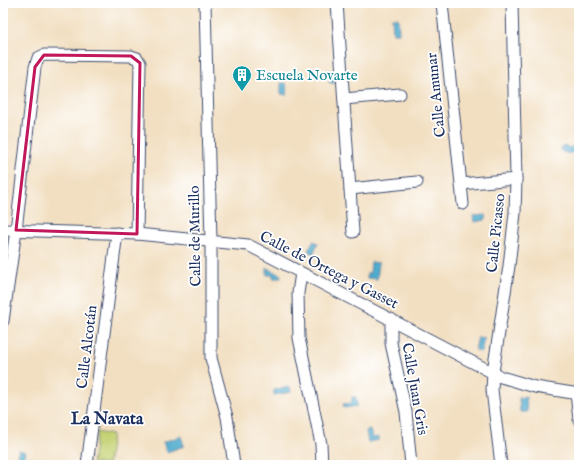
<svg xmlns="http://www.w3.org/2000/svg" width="582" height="468" viewBox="0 0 582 468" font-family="'IM FELL English',serif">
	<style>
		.green { fill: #c4d172; stroke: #708068 }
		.water { fill: #50acce; stroke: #366e96 }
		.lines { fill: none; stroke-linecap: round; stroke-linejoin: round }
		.street-casing { stroke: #3b496d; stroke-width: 13 }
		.street { stroke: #fff; stroke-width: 11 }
		.marked { fill: none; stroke: #c2185b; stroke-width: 3; stroke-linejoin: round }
		.labels { text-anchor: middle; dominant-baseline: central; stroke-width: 3.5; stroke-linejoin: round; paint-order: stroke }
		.culture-label { font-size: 15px; fill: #0d838f; stroke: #fff; text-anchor: start }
		.street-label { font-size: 15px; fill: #1b2f5e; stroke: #fff }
		.quarter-label { font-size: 17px; font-weight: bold; fill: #1b2f5e; stroke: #fff }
	</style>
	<rect width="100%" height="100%" fill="#fff"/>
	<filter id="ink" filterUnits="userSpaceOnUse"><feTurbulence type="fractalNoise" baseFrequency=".025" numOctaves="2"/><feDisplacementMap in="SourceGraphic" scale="8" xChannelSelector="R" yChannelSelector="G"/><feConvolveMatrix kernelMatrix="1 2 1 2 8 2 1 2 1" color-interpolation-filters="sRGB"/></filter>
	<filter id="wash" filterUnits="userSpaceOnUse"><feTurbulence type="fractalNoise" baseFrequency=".012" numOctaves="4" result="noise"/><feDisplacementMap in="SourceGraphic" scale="16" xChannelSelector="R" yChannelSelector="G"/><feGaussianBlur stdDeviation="0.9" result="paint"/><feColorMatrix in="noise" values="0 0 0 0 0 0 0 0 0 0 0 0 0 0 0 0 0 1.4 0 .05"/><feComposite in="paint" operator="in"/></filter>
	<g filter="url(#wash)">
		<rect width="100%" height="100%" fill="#f2dfc1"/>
		<polygon class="green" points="97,432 112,435 108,465 92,463"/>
		<g class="water">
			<polygon points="392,18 398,18 399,33 393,33"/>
			<polygon points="328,71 334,71 335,83 330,83"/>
			<polygon points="281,83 286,83 287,95 281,94"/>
			<path d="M563,146L570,148L574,146L576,147L577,149C573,155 565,154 560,150Z"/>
			<polygon points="485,215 487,218 485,220 474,222 473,216"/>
			<polygon points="313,241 318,243 313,254 308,251"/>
			<polygon points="371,262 379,263 377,279 367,278 367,273 370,273"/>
			<polygon points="267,268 281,275 280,278 273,278 273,275 267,275"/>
			<polygon points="478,337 484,338 481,352 475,350"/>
			<polygon points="290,387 291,392 274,395 274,390"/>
			<polygon points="352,397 356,397 357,406 344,408 343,404 352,403"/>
			<polygon points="526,397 527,412 520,412 519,398"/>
			<polygon points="370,430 372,438 379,437 379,440 368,442 366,431"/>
			<polygon points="181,436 184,446 167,452 163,442"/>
			<polygon points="19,450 25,452 21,464 15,462"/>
		</g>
	</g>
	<g filter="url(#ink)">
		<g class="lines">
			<g class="street-casing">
				<g id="street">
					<polyline points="205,3 211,241 211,358 227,417 234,465"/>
					<polyline points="337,3 353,232"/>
					<polyline points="442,3 461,184 516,179"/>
					<polyline points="344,99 400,94"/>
					<polyline points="461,184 463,204"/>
					<polyline points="350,189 417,182"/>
					<polyline points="3,230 137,234 248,245 501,377 535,387 579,394"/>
					<polyline points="301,273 298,293 299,338 321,444 322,465"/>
					<polyline points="391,319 391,343 406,412 411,465"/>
					<polyline points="3,321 16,230 35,67 38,58 44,55 131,56 137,58 140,63 137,234"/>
					<polyline points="576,393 579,420"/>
					<polyline points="87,465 117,233"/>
					<polyline points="501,465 492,390 493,372 509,266 515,213 516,179 512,3"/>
				</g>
			</g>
			<use href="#street" class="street"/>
		</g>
	</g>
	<path class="marked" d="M44,55L131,56L140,63L137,234L16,230L35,67Z"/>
	<defs>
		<g id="building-pin" transform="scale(1)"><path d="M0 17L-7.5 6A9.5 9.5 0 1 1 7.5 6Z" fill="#0f9aa8" stroke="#fff"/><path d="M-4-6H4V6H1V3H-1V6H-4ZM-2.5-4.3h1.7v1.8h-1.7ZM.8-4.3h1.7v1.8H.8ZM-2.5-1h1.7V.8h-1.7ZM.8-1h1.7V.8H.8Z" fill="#fff"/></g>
	</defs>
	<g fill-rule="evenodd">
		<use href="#building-pin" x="242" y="75"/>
	</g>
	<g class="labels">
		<g class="culture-label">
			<text x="256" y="75">Escuela Novarte</text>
		</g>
		<g class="street-label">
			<text transform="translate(436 95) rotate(-96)">Calle Amunar</text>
			<text transform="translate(496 233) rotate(-84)">Calle Picasso</text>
			<text transform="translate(195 236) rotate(-91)">Calle de Murillo</text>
			<text transform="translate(329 270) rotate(27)">Calle de Ortega y Gasset</text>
			<text transform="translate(87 347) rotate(-83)">Calle Alcotán</text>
			<text transform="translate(415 389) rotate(80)">Calle Juan Gris</text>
		</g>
		<g class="quarter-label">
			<text x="107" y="419">La Navata</text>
		</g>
	</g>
	<rect width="582" height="468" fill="none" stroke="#fff" stroke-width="16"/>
</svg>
